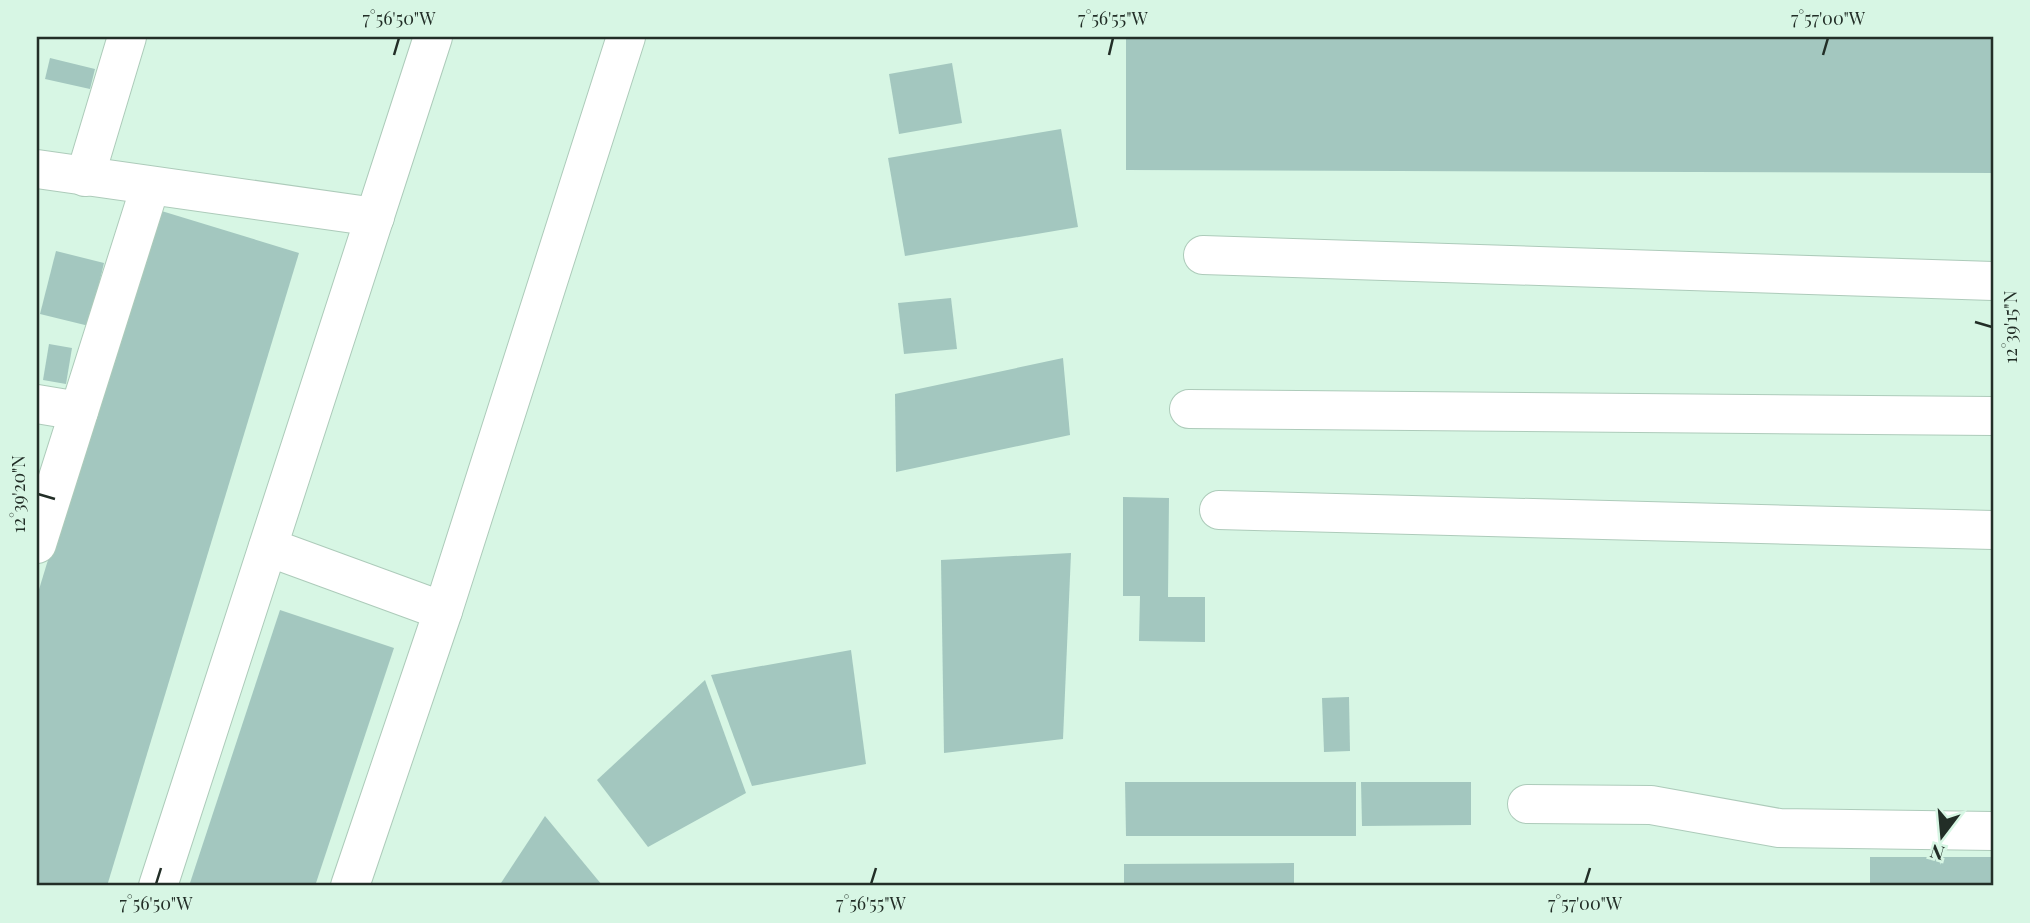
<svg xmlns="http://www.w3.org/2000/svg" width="2030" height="923" viewBox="0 0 2030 923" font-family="'Playfair Display',serif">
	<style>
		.building { fill: #a3c7bf }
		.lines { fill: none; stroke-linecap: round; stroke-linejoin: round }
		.minor-casing { stroke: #adcbba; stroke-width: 40 }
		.minor { stroke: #fff; stroke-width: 38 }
		.ticks { fill: none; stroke: #222e27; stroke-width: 2.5 }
		.neatline { fill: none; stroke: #222e27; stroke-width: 2.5 }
		.ticks-label { font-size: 18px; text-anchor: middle; fill: #222e27 }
	</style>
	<rect width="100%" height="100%" fill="#d7f6e4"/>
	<g class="building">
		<polygon points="1126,37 1993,37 1993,173 1126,170"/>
		<polygon points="50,58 95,69 90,89 45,79"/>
		<polygon points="952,63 962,123 899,134 889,74"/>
		<polygon points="1061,129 1078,227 905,256 888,158"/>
		<polygon points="155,209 299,253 107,886 44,886 37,884 37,596"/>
		<polygon points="56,251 104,263 89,326 40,314"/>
		<polygon points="951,298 957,349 904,354 898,303"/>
		<polygon points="49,344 72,348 66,384 43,380"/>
		<polygon points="1063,358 1070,435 896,472 895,394"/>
		<polygon points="1123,497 1169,498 1168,597 1205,597 1205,642 1139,641 1140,596 1123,596"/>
		<polygon points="1071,553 1063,739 944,753 941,560"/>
		<polygon points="280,610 394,648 315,886 189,886"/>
		<polygon points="851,650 866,764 752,786 711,675"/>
		<polygon points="705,680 746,793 648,847 597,780"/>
		<polygon points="1349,697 1350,751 1324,752 1322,698"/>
		<polygon points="1125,782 1356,782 1356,836 1126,836"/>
		<polygon points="1361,782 1471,782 1471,825 1362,826"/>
		<polygon points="545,816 602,885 499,886"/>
		<rect x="1870" y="857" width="123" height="29"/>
		<polygon points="1294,863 1294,886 1124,886 1124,864"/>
	</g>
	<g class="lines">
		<g class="minor-casing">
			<g id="minor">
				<polyline points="37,169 375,217"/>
				<polyline points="85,177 127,37"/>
				<polyline points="1203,255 1993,281"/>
				<polyline points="37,404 79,411"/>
				<polyline points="1189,409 1993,416"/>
				<polyline points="1219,510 1993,530"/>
				<polyline points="37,544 150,187"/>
				<polyline points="268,547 443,611 626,37"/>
				<polyline points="1527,804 1651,805 1779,828 1993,831"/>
				<polyline points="158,886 433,37"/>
				<polyline points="350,886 443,611"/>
			</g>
		</g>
		<use href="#minor" class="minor"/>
	</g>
	<path class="ticks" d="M394,55L399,38M1109,55L1113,38M1823,55L1828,38M1975,322L1992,327M38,494L55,499M156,884L161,868M871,884L876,868M1585,884L1590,868"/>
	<rect width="2030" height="923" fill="none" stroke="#d7f6e4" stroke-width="77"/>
	<g transform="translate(1942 836) rotate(196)" stroke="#d7f6e4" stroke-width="5" paint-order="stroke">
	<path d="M0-5L12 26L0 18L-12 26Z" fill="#222e27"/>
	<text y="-10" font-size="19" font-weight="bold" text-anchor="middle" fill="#222e27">N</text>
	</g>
	<rect x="38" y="38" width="1954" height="846" class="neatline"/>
	<g class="ticks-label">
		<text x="399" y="25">7°56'50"W</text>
		<text x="1113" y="25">7°56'55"W</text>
		<text x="1828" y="25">7°57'00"W</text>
		<text transform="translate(2011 327) rotate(-90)" y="6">12°39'15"N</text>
		<text transform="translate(19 494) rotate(-90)" y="6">12°39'20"N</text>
		<text x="156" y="910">7°56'50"W</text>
		<text x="871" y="910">7°56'55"W</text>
		<text x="1585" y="910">7°57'00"W</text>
	</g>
</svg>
